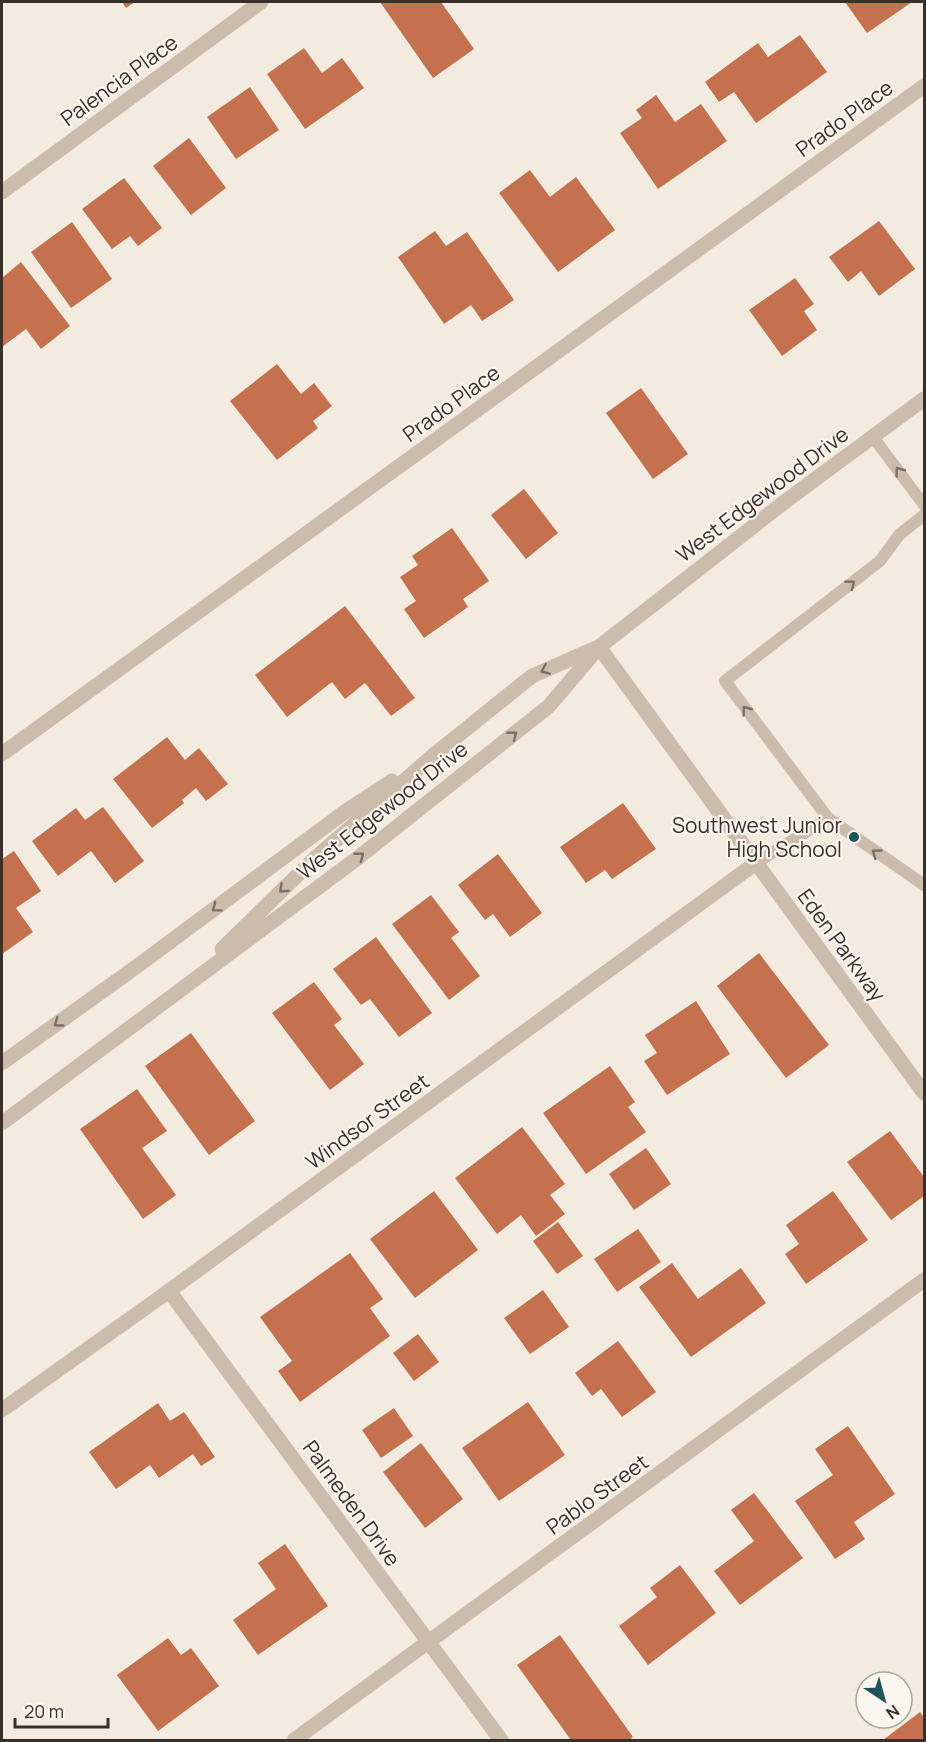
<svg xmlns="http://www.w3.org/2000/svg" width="926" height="1742" viewBox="0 0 926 1742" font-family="Manrope,sans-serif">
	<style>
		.building { fill: #c5714d }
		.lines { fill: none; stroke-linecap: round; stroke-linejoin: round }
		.lane { stroke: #ccbcac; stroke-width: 12 }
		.street { stroke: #ccbcac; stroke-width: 15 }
		.oneway { stroke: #7c6f65 }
		.poi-dot { fill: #20545b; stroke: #faf5ed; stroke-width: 2 }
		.labels { text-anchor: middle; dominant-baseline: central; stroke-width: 4.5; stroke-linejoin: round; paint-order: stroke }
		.street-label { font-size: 21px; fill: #3a302b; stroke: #faf5ed }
		.poi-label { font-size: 21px; fill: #3a302b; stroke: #faf5ed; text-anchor: end }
	</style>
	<rect width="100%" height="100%" fill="#f3ebe0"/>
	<g class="building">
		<polygon points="122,2 135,2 126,8"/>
		<polygon points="380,2 441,2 474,49 433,78"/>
		<polygon points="845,2 912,2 867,33"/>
		<polygon points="800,35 827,72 756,123 734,92 719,102 705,82 758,43 768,57"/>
		<polygon points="304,48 322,73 342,58 364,88 305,129 267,74"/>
		<polygon points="250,87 279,130 236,159 207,117"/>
		<polygon points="656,95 675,122 701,104 727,141 658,189 620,133 642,118 636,110"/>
		<polygon points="189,138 226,188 191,215 153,166"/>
		<polygon points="530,170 550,197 576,177 615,230 558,272 499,193"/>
		<polygon points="124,178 162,228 138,246 130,236 112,249 82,209"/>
		<polygon points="879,221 915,269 879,296 861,271 848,282 829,257"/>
		<polygon points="72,222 112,279 71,308 31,252"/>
		<polygon points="435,231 446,246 467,232 514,300 482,321 471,305 444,324 398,257"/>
		<polygon points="21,262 70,326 41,349 26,329 2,347 2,278"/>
		<polygon points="795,278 814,304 804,311 817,330 782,356 749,310"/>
		<polygon points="277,364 301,394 314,383 332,406 313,421 318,428 277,460 230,401"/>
		<polygon points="641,388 688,454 653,479 606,413"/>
		<polygon points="524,489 558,533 526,559 491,515"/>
		<polygon points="452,528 489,581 463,599 468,607 424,638 404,609 416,601 400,577 418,565 412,556"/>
		<polygon points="345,606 415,698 391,716 365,683 345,699 332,682 287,717 255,675"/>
		<polygon points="167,737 185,760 199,748 228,784 206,801 196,788 182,800 184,803 152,828 113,779"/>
		<polygon points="623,803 656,849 612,879 605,870 586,883 560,847"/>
		<polygon points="103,807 144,861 115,883 91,851 58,876 32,841 76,808 85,820"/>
		<polygon points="14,851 41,891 16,908 33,932 2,954 2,859"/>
		<polygon points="498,854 542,913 510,937 493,914 485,920 458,885"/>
		<polygon points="431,895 459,932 451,938 480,976 449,1000 392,924"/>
		<polygon points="376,937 432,1013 399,1037 370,999 361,1005 333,969"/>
		<polygon points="759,953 829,1045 786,1078 717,986"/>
		<polygon points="314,982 342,1019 334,1025 364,1064 330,1090 272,1013"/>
		<polygon points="696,1001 730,1054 667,1095 644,1061 657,1053 645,1035"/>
		<polygon points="191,1033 255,1121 209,1155 145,1066"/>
		<polygon points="610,1066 635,1102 628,1107 646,1132 586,1174 543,1113"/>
		<polygon points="137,1089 167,1131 142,1148 176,1195 143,1219 80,1129"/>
		<polygon points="522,1127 565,1184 550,1195 565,1214 536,1236 521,1215 497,1234 455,1178"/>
		<polygon points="890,1131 924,1177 924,1196 891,1220 847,1162"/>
		<polygon points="646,1148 671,1184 634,1210 609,1174"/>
		<polygon points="434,1191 478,1250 415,1298 370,1239"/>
		<polygon points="833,1191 868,1240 806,1284 785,1254 799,1244 786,1225"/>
		<polygon points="558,1222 583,1256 557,1274 533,1241"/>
		<polygon points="638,1229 661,1262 617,1292 594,1259"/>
		<polygon points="350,1253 383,1299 370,1308 390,1336 300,1402 278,1371 292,1361 260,1317"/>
		<polygon points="672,1263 698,1299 741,1268 766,1303 691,1357 639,1287"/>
		<polygon points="543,1290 569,1327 530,1354 504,1318"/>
		<polygon points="418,1334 439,1362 414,1381 393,1353"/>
		<polygon points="618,1341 656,1392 622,1417 601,1389 592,1396 575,1373"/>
		<polygon points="528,1402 565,1455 499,1501 462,1448"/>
		<polygon points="158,1403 170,1421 184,1412 215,1457 201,1466 193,1454 159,1478 150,1465 116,1489 89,1452"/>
		<polygon points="394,1408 413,1436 381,1458 362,1430"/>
		<polygon points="848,1426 895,1494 854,1522 865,1539 835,1559 795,1501 833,1475 815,1449"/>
		<polygon points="421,1443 463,1499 425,1528 383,1472"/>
		<polygon points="754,1493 803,1558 740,1605 714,1571 754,1541 731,1510"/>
		<polygon points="285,1544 328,1606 258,1655 233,1620 276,1589 258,1563"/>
		<polygon points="680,1565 716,1613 648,1665 619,1626 657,1597 650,1588"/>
		<polygon points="560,1635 633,1737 629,1740 571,1740 517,1665"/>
		<polygon points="168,1638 181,1655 191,1648 219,1686 158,1731 117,1675"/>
		<polygon points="920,1712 924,1717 924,1740 883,1740"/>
	</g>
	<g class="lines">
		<g class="lane">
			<polyline points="873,437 924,505"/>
			<polyline points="924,515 899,535 880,561 725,681 828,818 924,885"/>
			<polyline points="756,863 828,818"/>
		</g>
		<g class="street">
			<polyline points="2,192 261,2"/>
			<polyline points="599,647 924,1093"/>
			<polyline points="2,754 924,86"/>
			<polyline points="222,949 313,860 435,754 532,676 596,648"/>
			<polyline points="2,1063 136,967 346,811 392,781"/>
			<polyline points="2,1123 359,857 549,706 599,647 787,500 924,399"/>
			<polyline points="169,1291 501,1740"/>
			<polyline points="2,1410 169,1291 756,863"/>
			<polyline points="294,1740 924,1280"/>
		</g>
	</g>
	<defs><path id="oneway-chevron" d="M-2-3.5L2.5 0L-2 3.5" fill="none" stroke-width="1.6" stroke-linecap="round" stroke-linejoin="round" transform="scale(1.5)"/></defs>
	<g class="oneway">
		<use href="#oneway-chevron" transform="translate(899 471) rotate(-127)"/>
		<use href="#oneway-chevron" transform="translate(851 584) rotate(-38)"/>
		<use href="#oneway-chevron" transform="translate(545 670) rotate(157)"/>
		<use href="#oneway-chevron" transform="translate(746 710) rotate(-127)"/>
		<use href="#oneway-chevron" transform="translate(513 735) rotate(-39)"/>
		<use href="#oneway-chevron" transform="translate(876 853) rotate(-144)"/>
		<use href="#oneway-chevron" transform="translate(360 856) rotate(-38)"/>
		<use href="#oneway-chevron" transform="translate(283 889) rotate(136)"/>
		<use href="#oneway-chevron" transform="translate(216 908) rotate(143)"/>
		<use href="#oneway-chevron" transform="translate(58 1023) rotate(144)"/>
	</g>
	<circle class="poi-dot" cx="854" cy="837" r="6"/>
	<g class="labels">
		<g class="street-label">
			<text transform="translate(119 80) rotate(-36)">Palencia Place</text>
			<text transform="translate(844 118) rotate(-36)">Prado Place</text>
			<text transform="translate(451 403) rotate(-36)">Prado Place</text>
			<text transform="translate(762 494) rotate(-37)">West Edgewood Drive</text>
			<text transform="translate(382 810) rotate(-38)">West Edgewood Drive</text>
			<text transform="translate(842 945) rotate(54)">Eden Parkway</text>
			<text transform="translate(367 1121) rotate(-36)">Windsor Street</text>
			<text transform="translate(597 1494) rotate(-36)">Pablo Street</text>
			<text transform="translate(352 1503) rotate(54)">Palmeden Drive</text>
		</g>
		<g class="poi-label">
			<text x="842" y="825">Southwest Junior<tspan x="842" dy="24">High School</tspan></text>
		</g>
	</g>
	<rect width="926" height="1742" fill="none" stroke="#3a302b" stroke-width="6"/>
	<g transform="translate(884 1700) rotate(144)"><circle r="28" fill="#faf5ed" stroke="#ada69f" stroke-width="1.5"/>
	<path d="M0-4.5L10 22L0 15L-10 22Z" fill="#20545b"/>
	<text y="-9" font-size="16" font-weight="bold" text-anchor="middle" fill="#3a302b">N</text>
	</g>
	<path d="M15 1718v9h93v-9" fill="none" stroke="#3a302b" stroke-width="3"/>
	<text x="24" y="1718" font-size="18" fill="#3a302b" stroke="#faf5ed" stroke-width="4.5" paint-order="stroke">20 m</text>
</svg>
